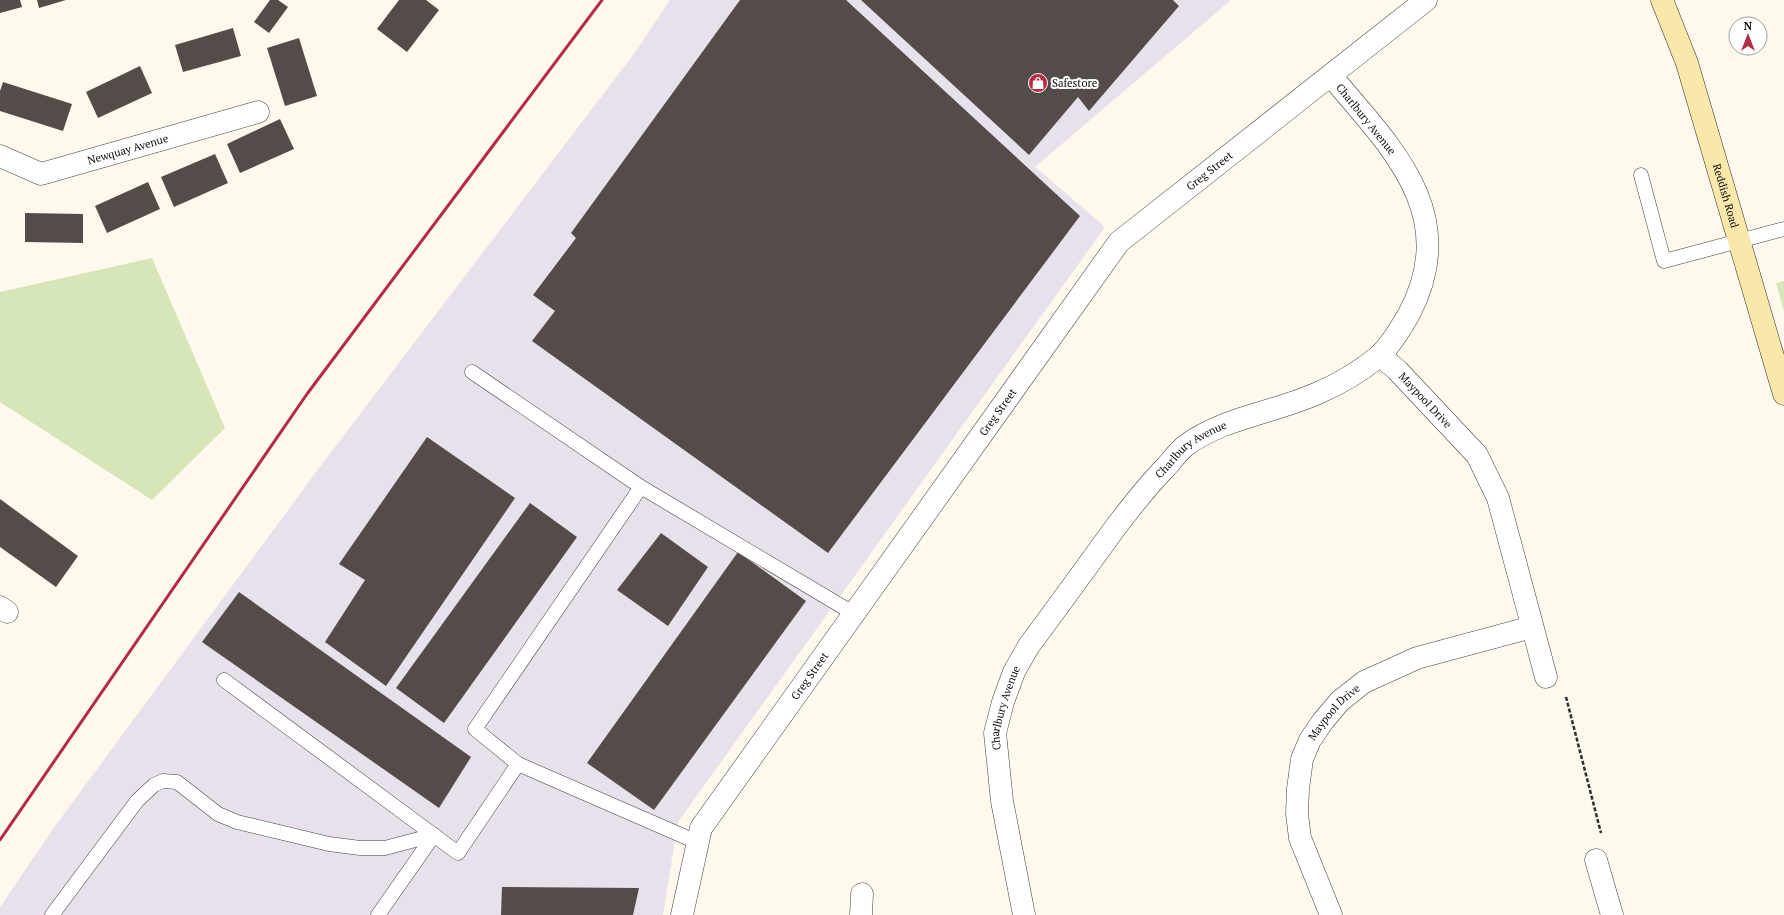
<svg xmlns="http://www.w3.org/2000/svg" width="1784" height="915" viewBox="0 0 1784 915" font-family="'PT Serif',serif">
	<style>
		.industrial { fill: #e8e1eb }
		.green { fill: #d6e6b8 }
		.building { fill: #544c49 }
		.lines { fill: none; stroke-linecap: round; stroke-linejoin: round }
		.service-casing { stroke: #3f3f3f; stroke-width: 15 }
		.minor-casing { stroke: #3f3f3f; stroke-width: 23 }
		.secondary-casing { stroke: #2e2e2e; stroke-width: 23 }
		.path { stroke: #2e2e2e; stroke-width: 2.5; stroke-dasharray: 4 2; stroke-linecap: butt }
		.service { stroke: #fff; stroke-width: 14 }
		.minor { stroke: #fff; stroke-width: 22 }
		.secondary { stroke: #fae8ab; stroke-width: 22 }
		.rail { stroke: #b42c43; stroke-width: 3 }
		.labels { text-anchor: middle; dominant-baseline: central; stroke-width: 4; stroke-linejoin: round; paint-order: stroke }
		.poi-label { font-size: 11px; fill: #0c0c0c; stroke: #fff; text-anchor: start }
		.street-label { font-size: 11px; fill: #0c0c0c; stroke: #fff }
	</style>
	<rect width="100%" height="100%" fill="#fef8ed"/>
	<polygon class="industrial" points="670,0 1231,0 1035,167 1105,227 678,822 663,915 0,915 0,907 55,826 322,464 636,51"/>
	<g class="green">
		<polygon points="152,258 225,428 152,500 0,402 0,292"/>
		<polygon points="1784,281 1784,311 1776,283"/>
	</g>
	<g class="building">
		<polygon points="0,0 20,0 22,7 0,13"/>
		<polygon points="37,0 66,0 39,8"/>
		<polygon points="270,0 278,0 288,7 269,33 254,22"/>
		<polygon points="399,0 426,0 439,10 407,52 377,29"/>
		<polygon points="740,0 846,0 1080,216 828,553 532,341 555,311 533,295 576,238 571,233"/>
		<polygon points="861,0 1173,0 1179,6 1089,111 1078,97 1029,155"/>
		<polygon points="233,28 241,56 183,72 175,45"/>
		<polygon points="299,38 317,96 285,106 267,48"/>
		<polygon points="140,66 152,93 98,118 86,92"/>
		<polygon points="3,82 72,104 63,131 0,111 0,91"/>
		<polygon points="280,119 294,149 240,173 227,144"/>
		<polygon points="215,154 228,183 174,207 161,177"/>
		<polygon points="148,182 160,209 107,233 95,206"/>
		<polygon points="25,213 83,214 83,243 25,242"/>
		<polygon points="427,437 515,498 386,686 325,642 365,580 339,564"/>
		<polygon points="0,499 78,556 56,587 0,547"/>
		<polygon points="530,503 577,537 444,723 396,688"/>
		<polygon points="661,533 708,567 668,626 617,590"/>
		<polygon points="738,552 806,601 654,810 587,763"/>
		<polygon points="239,592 471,757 439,808 202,642"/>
		<polygon points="502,887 639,888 633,915 501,915"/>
	</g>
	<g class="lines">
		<g class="service-casing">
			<g id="service">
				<polyline points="1641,175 1664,261 1784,229"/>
				<polyline points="472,372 641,487 475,729 518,764 697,842"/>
				<polyline points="641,487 853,613"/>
				<polyline points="224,680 458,853 518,764"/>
				<polyline points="52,915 137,801 154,785 163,781 177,782 218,814 237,822 329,844 360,848 385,848 434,835"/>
				<polyline points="378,915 434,835"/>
			</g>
		</g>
		<g class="minor-casing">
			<g id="minor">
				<path id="s1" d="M0,156L41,174L258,112"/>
				<path id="s2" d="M1380,355L1398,371L1477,455L1498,498L1546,677"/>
				<polyline points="0,607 7,612"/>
				<polyline points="1596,860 1612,915"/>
				<path id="s3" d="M682,915L701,828L1119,242L1426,0"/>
				<polyline points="861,915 862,894"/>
				<path id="s4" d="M1024,915L1002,801L995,733L1003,702L1014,672L1028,647C1057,608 1086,568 1115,528C1131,507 1147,486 1166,467C1172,460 1178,452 1185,446C1224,417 1274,413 1318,393C1339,384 1361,371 1379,356C1391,345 1401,328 1409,314C1462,214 1391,147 1331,76"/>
				<path id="s5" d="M1331,915L1300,838L1297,814L1298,789L1302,759L1310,740L1323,721L1340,701L1364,682L1417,658L1532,627"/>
			</g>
		</g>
		<g class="secondary-casing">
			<g id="secondary">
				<path id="s6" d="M1662,0L1687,63L1784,394"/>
			</g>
		</g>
		<polyline class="path" points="1566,697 1601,833"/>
		<use href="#service" class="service"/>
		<use href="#minor" class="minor"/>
		<use href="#secondary" class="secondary"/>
		<polyline class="rail" points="0,840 307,394 602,0"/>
	</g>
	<defs>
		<g id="shop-disc" transform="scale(1)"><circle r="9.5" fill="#b42c43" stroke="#fff"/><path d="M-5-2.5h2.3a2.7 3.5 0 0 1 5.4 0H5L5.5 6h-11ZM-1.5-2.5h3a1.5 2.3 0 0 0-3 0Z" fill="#fff"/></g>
	</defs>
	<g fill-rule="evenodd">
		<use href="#shop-disc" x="1038" y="83"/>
	</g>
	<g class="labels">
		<g class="poi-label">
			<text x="1052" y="83">Safestore</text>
		</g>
		<g class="street-label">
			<text transform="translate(1366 119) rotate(51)">Charlbury Avenue</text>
			<text stroke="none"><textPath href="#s1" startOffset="135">Newquay Avenue</textPath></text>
			<text stroke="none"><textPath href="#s3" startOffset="924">Greg Street</textPath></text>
			<text stroke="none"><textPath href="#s6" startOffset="206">Reddish Road</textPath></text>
			<text stroke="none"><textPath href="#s2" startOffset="64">Maypool Drive</textPath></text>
			<text stroke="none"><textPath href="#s3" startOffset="600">Greg Street</textPath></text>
			<text stroke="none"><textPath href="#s4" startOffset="535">Charlbury Avenue</textPath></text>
			<text stroke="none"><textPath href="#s3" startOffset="276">Greg Street</textPath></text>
			<text stroke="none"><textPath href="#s4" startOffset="211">Charlbury Avenue</textPath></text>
			<text stroke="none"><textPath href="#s5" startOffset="220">Maypool Drive</textPath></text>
		</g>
	</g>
	<g transform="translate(1748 36)"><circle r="19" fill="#ffffff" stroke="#9e9e9e"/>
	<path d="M0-3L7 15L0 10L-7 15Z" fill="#b42c43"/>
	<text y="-6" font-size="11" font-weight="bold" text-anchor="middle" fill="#0c0c0c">N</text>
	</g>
</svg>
